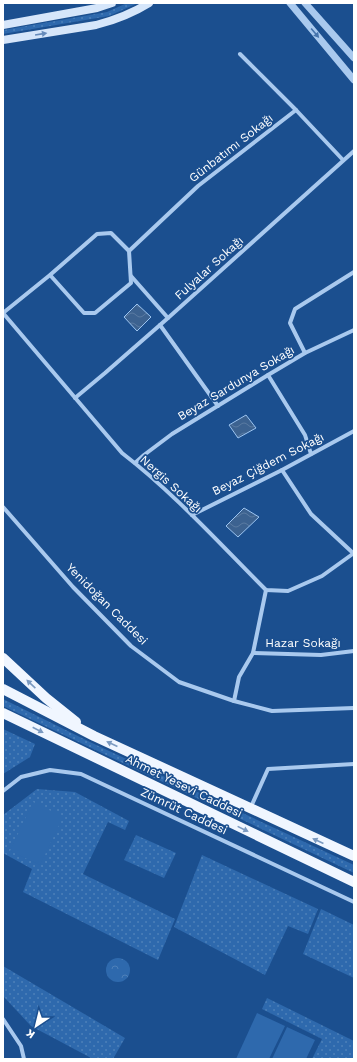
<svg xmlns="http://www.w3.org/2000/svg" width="357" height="1062" viewBox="0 0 357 1062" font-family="'Work Sans',sans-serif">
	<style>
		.grass { fill: url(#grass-dots) }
		.park { fill: url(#park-crowns) }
		.garden { fill: #2e69ad }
		.water { fill: url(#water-waves); stroke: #9cc4f0 }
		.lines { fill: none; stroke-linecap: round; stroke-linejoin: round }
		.minor { stroke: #a9c9ee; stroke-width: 4 }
		.tertiary { stroke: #a9c9ee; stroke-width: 7 }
		.secondary { stroke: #d6e6fa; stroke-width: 8 }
		.primary { stroke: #f0f6ff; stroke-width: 10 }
		.oneway { fill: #4674ac }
		.oneway2 { fill: #668bba }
		.oneway3 { fill: #7b9ac1 }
		.labels { text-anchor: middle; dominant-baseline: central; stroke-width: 3.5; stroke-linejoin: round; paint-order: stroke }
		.street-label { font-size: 12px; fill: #fff; stroke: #1b4f8f }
	</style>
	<defs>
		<pattern id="grass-dots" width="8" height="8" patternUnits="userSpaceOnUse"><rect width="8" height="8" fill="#2e69ad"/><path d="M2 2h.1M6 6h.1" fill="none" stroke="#4d80b9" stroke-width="1.8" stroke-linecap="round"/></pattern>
		<pattern id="park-crowns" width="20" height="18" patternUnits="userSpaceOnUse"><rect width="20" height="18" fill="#2e69ad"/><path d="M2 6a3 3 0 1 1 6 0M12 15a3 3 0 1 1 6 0" fill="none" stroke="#4d80b9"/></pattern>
		<pattern id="water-waves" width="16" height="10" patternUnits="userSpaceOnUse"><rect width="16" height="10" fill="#3c6290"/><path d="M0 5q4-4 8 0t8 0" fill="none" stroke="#597aa1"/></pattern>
	</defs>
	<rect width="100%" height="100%" fill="#1b4f8f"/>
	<g class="grass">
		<polygon points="127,3 138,3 109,16 3,34 3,30 107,12"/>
		<polygon points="3,699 92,743 354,865 354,873 3,706"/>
		<polygon points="3,729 35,744 30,757 3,774"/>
		<polygon points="37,789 75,792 129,821 125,830 108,822 83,874 175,919 158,960 23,892 32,869 3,853 3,815"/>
		<polygon points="136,835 176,853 164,878 124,860"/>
		<polygon points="202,855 318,909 308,934 288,926 265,975 174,927"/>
		<polygon points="321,909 354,925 354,978 303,954"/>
		<polygon points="3,966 125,1038 113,1059 93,1059 31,1026 3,996"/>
		<polygon points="267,998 354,1041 354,1059 312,1059 322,1039 262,1009"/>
	</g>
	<circle class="park" cx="118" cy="970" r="12"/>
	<g class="garden">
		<polygon points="33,802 63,817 40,865 10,851"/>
		<polygon points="257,1013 285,1026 269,1059 236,1059"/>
		<polygon points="287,1027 315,1040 306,1059 272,1059"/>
	</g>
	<g class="water">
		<polygon points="137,304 151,317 137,331 124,317"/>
		<polygon points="246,415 256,428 238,438 229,425"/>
		<polygon points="244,508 259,517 238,537 226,526"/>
	</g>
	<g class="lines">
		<g class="minor">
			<polyline points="240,54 296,110"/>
			<polyline points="129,251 198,186 296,110 343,160"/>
			<polyline points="131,276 168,318"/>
			<path d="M3,313L122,453C174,493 219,543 266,590L288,591L322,576L354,553"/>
			<polyline points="3,313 50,275 84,313 95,313 131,283 129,251 111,233 97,234 50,275"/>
			<polyline points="160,325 218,406"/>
			<polyline points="305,353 290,323 295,309 354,272"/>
			<polyline points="268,375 305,435 311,454"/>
			<polyline points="75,398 105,373 168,318 354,151"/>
			<polyline points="135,463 144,455 172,434 268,375 305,353 354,330"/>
			<polyline points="282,470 311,514 353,553"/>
			<polyline points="3,507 73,587 131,646 179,682 234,701 272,711 354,708"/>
			<polyline points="192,515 282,470 354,431"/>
			<polyline points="253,653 321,655 354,651"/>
			<polyline points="234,701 239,677 253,653 266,590"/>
			<polyline points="3,791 21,777 50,770 81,774 354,902"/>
			<polyline points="250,809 268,769 354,764"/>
			<polyline points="3,1019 21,1046 24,1059"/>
		</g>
		<g class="tertiary">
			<polyline points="290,3 354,80"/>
			<polyline points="305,3 354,58"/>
		</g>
		<g class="secondary">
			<polyline points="3,25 97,8 112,3"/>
			<path d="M3,40L96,25C115,20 133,13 149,3"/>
		</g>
		<g class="primary">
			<polyline points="3,658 46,698 76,722"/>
			<polyline points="3,689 94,736 354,856"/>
			<polyline points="3,713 354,882"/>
		</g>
	</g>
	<defs><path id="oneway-solid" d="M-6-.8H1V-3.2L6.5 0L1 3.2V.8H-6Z"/></defs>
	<use class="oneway" href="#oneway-solid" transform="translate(315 33) rotate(50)"/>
	<use class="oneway2" href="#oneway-solid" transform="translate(41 34) rotate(-9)"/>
	<g class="oneway3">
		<use href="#oneway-solid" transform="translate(31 684) rotate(-137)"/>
		<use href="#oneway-solid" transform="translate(38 730) rotate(27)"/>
		<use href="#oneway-solid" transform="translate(112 744) rotate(-155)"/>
		<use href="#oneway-solid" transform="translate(243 829) rotate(26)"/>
		<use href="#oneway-solid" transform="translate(318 841) rotate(-155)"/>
	</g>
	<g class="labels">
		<g class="street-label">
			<text transform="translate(231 148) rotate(-38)">Günbatımı Sokağı</text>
			<text transform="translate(209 268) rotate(-42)">Fulyalar Sokağı</text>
			<text transform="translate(236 383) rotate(-31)">Beyaz Sardunya Sokağı</text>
			<text transform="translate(268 464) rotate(-27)">Beyaz Çiğdem Sokağı</text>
			<text transform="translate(171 484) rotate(42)">Nergis Sokağı</text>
			<text transform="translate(107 604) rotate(45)">Yenidoğan Caddesi</text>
			<text x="303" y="643">Hazar Sokağı</text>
			<text transform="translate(184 786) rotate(26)">Ahmet Yesevi Caddesi</text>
			<text transform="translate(184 811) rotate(25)">Zümrüt Caddesi</text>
		</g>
	</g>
	<rect width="357" height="1062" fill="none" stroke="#ffffff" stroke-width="8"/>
	<g transform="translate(36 1026) rotate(215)" stroke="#1b4f8f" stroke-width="3" paint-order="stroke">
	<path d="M0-3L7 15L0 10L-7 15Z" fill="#ffffff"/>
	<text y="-6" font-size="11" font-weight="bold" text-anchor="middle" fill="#ffffff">K</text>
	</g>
</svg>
